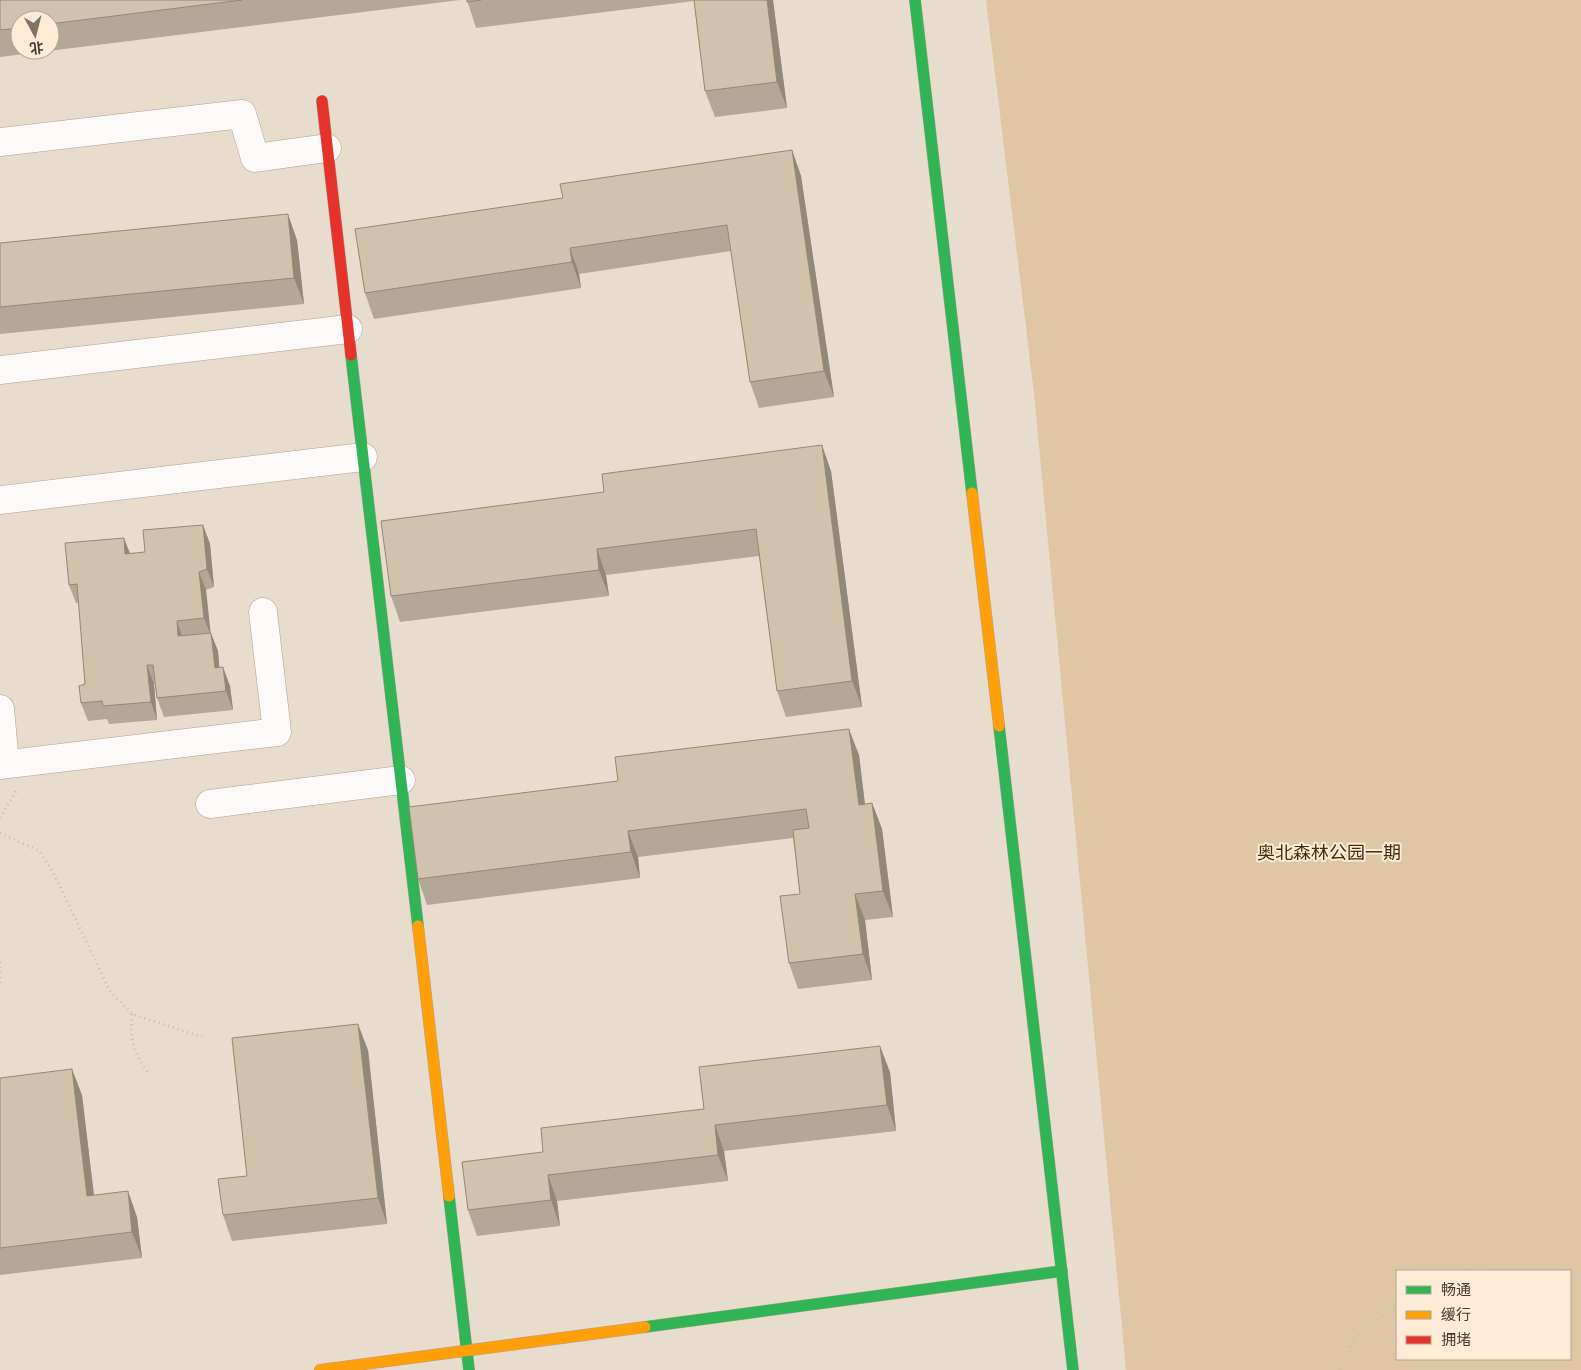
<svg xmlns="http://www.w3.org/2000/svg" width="1581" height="1370" viewBox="0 0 1581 1370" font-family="Quicksand,'Noto Sans SC',sans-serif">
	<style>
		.green { fill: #dfc7a6; fill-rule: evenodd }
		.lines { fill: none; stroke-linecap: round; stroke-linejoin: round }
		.street-casing { stroke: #aca297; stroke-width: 29 }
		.fast-casing { stroke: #aca297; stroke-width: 12 }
		.slow-casing { stroke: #aca297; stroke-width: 12 }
		.jam-casing { stroke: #aca297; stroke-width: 12 }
		.path { stroke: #c4c0ba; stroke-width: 3; stroke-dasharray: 1 4; stroke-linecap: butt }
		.street { stroke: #fcfaf8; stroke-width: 28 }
		.fast { stroke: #30b455; stroke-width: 11 }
		.slow { stroke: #ff9f0a; stroke-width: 11 }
		.jam { stroke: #e5322d; stroke-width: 11 }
		.wall { fill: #b4a795; fill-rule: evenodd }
		.shaded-wall { fill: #928879 }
		.building { fill: #d1c2ad; stroke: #928879 }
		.labels { text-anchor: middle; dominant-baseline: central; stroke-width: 4; stroke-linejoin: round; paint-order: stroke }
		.park-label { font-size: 18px; fill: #422d0d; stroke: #fdebd5 }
	</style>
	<rect width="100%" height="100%" fill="#e8dccd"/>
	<path class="green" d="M986,0H1581V1370H1126L1034,393ZM1397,1271H1570V1359H1397Z"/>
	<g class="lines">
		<g class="street-casing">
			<g id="street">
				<polyline points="0,142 242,114 255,158 327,148"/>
				<polyline points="0,370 348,329"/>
				<polyline points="0,500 363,457"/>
				<polyline points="0,709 5,764"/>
				<polyline points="0,765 277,732 263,612"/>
				<polyline points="210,804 401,780"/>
			</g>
		</g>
		<g class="fast-casing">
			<g id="fast">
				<polyline points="915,0 972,493"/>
				<polyline points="351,355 418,926"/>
				<polyline points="999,726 1073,1370"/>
				<polyline points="449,1196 469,1370"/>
				<polyline points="645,1327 1062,1271"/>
			</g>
		</g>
		<g class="slow-casing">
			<g id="slow">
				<polyline points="972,493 999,726"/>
				<polyline points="418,926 449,1196"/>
				<polyline points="320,1370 645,1327"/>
			</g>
		</g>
		<g class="jam-casing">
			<polyline id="jam" points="322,101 351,355"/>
		</g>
		<g class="path">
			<polyline points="0,818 16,791"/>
			<polyline points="0,833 39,851 53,872 110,991 132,1014 202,1037"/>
			<polyline points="0,962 0,987"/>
			<path d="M132,1014C130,1038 133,1053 148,1072"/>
			<polyline points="1466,1271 1475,1268 1556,1269 1561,1271"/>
			<polyline points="1570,1275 1581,1281"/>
			<polyline points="1340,1370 1355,1338 1397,1305"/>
		</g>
		<use href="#street" class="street"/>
		<use href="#fast" class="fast"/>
		<use href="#slow" class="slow"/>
		<use href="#jam" class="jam"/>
	</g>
	<g class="wall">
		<path d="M0,0H460L0,57ZM20,20H50V50H20Z"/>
		<polygon points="467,0 773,0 787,108 715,117 705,91 694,1 476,28"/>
		<polygon points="792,150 801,176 834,397 759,408 750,382 731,251 579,274 581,288 374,319 365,293 563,198"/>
		<polygon points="297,240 304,304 0,334 0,243"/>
		<polygon points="831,471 862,707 786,717 777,691 759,556 606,575 609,596 400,622 391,596"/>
		<polygon points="203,525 210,544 214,587 206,590 210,633 218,651 219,668 230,686 233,710 164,717 157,698 155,684 154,684 157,720 109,724 107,719 88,721 81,703 85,684 79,603 76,603 69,585 130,554 145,552"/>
		<polygon points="859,755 865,804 872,803 882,829 893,917 865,920 872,980 798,989 789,963 800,894 793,838 638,857 640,878 427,905 418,879"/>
		<polygon points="368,1050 387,1224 232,1241 223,1215 247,1176"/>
		<polygon points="890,1072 896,1131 724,1151 728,1181 557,1201 560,1226 477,1236 468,1210 543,1152 704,1109"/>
		<polygon points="0,1078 82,1095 94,1195 137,1217 142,1258 0,1275"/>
	</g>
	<g class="shaded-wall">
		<polygon points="767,0 773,0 787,108 777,82"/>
		<polygon points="792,150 801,176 834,397 824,371"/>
		<polygon points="288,214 297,240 304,304 294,278"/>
		<polygon points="570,248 579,274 581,288 572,262"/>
		<polygon points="822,445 831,471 862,707 852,681"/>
		<polygon points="203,525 210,544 214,587 207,569"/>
		<polygon points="124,538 131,556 125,554"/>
		<polygon points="597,549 606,575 609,596 599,570"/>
		<polygon points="199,572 206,590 211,636 204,618"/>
		<polygon points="177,621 183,639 178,636"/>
		<polygon points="211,633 218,651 221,687 215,668"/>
		<polygon points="147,665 154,684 157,720 151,702"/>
		<polygon points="223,667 230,686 233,710 226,691"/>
		<polygon points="849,729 859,755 868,831 859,805"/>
		<polygon points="872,803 882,829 893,917 883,891"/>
		<polygon points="628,831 638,857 640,878 631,852"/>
		<polygon points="855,894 865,920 872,980 863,954"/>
		<polygon points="358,1024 368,1050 387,1224 378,1198"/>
		<polygon points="880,1046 890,1072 896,1131 887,1105"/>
		<polygon points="72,1069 82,1095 97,1222 87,1196"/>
		<polygon points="715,1125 724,1151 728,1181 718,1155"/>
		<polygon points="548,1175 557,1201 560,1226 551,1200"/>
		<polygon points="128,1191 137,1217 142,1258 132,1232"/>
	</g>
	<g class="building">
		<polygon points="0,0 242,0 50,24 50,20 20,20 20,28 0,30"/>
		<polygon points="467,0 481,0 467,2"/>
		<polygon points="694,0 767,0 777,82 705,91"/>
		<polygon points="792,150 824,371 750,382 727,225 570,248 572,262 365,293 355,229 563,198 560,184"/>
		<polygon points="288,214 294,278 0,307 0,243"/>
		<polygon points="822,445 852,681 777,691 756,529 597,549 599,570 391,596 381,521 604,492 602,474"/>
		<polygon points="203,525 207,569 199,572 204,618 177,621 178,636 211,633 215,668 223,667 226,691 157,698 153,665 147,665 151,702 103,706 102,701 81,703 79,686 85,684 77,584 69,585 65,543 124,538 125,554 145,552 143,530"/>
		<polygon points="849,729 859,805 872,803 883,891 855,894 863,954 789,963 780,896 800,894 793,830 809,828 806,809 628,831 631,852 418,879 409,807 618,781 615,757"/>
		<polygon points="358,1024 378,1198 223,1215 218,1179 247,1176 232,1038"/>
		<polygon points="880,1046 887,1105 715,1125 718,1155 548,1175 551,1200 468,1210 462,1162 543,1152 541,1128 704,1109 699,1067"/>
		<polygon points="72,1069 87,1196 128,1191 132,1232 0,1248 0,1078"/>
	</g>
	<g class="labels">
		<g class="park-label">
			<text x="1329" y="852">奥北森林公园一期</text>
		</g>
	</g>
	<rect x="1396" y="1270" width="175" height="90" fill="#fdebd5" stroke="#b3a593"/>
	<rect x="1406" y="1286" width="25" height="8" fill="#30b455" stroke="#b3a593"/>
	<text x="1441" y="1295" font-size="15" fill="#443b30">畅通</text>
	<rect x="1406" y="1311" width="25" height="8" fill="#ff9f0a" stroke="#b3a593"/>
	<text x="1441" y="1320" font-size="15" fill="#443b30">缓行</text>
	<rect x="1406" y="1336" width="25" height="8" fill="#e5322d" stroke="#b3a593"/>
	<text x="1441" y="1345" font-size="15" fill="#443b30">拥堵</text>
	<g transform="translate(35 35) rotate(173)"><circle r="24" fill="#fdebd5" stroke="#b3a593"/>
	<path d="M0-4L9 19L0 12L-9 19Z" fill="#7d7367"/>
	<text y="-8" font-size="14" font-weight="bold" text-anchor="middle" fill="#443b30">北</text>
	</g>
</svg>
